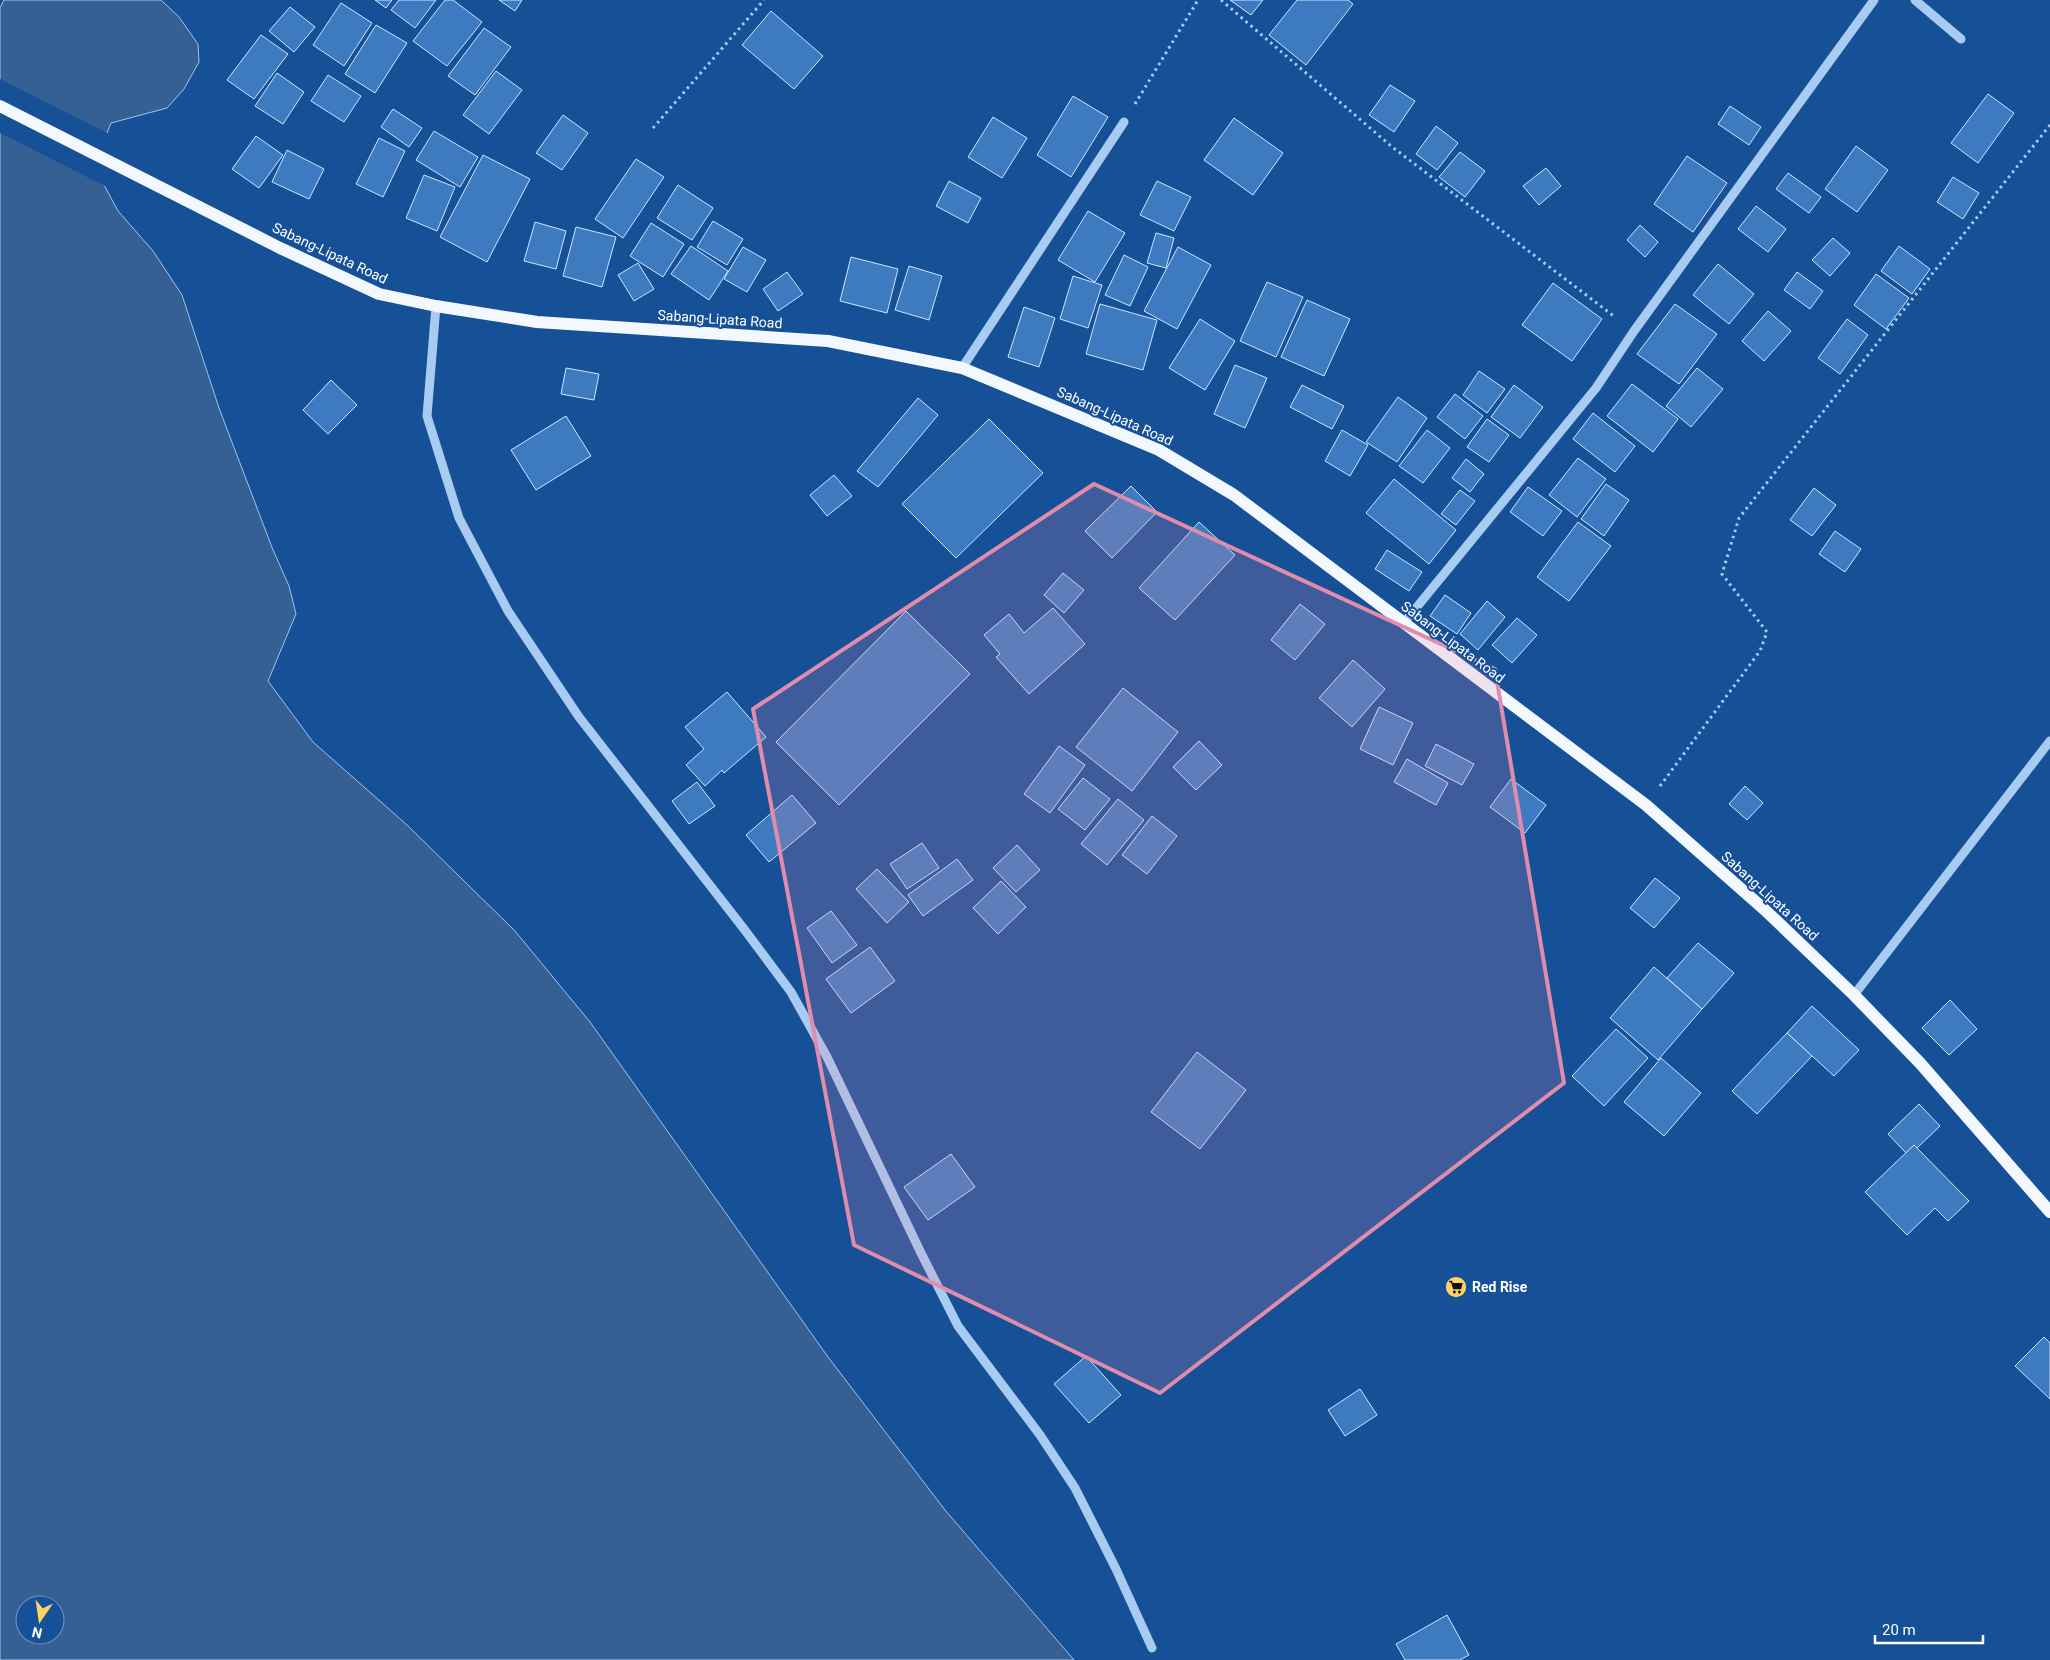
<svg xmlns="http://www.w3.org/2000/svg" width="2050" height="1660" viewBox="0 0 2050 1660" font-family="Roboto,sans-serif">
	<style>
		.water { fill: #366094; stroke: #9ac6f4; fill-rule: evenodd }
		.pier { fill: #165097 }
		.building { fill: #3e7abf; stroke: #cfe5fc }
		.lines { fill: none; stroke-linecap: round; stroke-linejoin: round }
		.path { stroke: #a8cbf2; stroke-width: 3; stroke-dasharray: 2.5 4; stroke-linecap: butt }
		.minor { stroke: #a8cbf2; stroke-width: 9 }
		.major { stroke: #f3f8ff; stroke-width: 12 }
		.marked { fill: #e08cad; fill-opacity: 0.2; stroke: #e08cad; stroke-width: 4; stroke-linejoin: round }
		.labels { text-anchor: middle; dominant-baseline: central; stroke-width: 4; stroke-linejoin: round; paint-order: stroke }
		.street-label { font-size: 14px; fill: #fff; stroke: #165097 }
		.poi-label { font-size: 14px; font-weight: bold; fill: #fff; stroke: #165097; text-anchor: start }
	</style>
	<rect width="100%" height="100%" fill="#165097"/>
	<path class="water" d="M4,0H161L179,17L198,44L199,62L184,89L167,108L111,123L105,138L99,164L103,183L118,211L153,251L182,295L219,408L273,550L289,586L296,614L268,681L313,742L407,825L515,931L590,1022L828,1357L945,1510L1074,1660H0V8ZM25,1605H55V1635H25Z"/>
	<polygon class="pier" points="0,79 109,134 101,164 109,188 0,133"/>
	<g class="building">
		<polygon points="375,0 392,0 386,8"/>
		<polygon points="399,0 436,0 415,28 391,10"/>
		<polygon points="445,0 453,0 482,22 447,66 413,41"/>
		<polygon points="499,0 522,0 515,11"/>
		<polygon points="1230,0 1263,0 1251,15"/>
		<polygon points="1297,0 1348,0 1353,4 1306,65 1269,35"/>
		<polygon points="341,3 372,23 344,66 313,45"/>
		<polygon points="290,7 315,27 294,52 269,31"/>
		<polygon points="771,11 823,56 794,89 742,45"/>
		<polygon points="376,25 407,43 375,93 345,74"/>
		<polygon points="484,28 511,47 475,95 448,76"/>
		<polygon points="261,35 288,54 254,99 227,80"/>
		<polygon points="496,71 522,90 489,134 463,115"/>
		<polygon points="277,73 304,92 283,124 255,106"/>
		<polygon points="328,75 361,96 344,122 311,101"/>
		<polygon points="1390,85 1415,101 1394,132 1369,115"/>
		<polygon points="1988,94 2014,113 1978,163 1951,143"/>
		<polygon points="1073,96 1108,117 1071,177 1037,155"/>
		<polygon points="1730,106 1761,127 1749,145 1718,124"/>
		<polygon points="393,109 422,128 409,147 381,127"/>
		<polygon points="563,115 588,133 562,170 536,153"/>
		<polygon points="993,117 1027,138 1002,178 968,157"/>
		<polygon points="1234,118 1283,153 1253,195 1204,160"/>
		<polygon points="1436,126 1458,143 1437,170 1416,154"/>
		<polygon points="434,131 478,157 460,187 416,160"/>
		<polygon points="256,136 283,155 259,188 232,169"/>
		<polygon points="379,138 405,151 383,197 356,184"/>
		<polygon points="1856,146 1888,170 1857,212 1825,189"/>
		<polygon points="287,150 324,169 309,199 272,182"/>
		<polygon points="1460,152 1485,171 1465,197 1439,177"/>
		<polygon points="483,155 530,179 487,262 440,237"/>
		<polygon points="1687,156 1727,183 1693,232 1654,204"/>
		<polygon points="636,159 664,177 623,238 595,219"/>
		<polygon points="1546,168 1561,186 1539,205 1523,186"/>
		<polygon points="1788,173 1821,197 1809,213 1776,189"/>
		<polygon points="424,175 455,187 437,231 406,218"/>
		<polygon points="1953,177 1979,193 1963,219 1937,202"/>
		<polygon points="949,181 981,198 968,223 936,206"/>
		<polygon points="1157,181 1191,197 1174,231 1140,215"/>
		<polygon points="678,185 713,208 692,240 657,218"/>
		<polygon points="1756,206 1786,229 1768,252 1738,229"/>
		<polygon points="1088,211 1125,233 1095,282 1058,260"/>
		<polygon points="713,221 743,239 727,265 697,247"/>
		<polygon points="535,222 566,231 556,269 524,261"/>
		<polygon points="651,223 684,244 663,277 630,256"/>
		<polygon points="1640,225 1658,242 1645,257 1627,240"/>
		<polygon points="576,227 616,237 602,287 563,276"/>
		<polygon points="1156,233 1174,238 1166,268 1147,263"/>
		<polygon points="1833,238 1850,253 1830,276 1812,260"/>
		<polygon points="691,246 728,271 709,300 671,274"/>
		<polygon points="1899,246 1930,269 1912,294 1881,271"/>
		<polygon points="743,247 766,260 747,292 724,279"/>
		<polygon points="1178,247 1211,265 1177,329 1144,311"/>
		<polygon points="1124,255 1148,267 1130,306 1105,295"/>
		<polygon points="851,257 898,269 887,313 840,301"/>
		<polygon points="638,263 654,289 634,301 618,275"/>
		<polygon points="1718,264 1754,294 1729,324 1693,295"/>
		<polygon points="909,266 942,276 929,320 895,310"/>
		<polygon points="787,272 803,294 778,311 763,289"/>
		<polygon points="1797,272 1823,291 1810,309 1784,290"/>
		<polygon points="1876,274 1909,298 1886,329 1854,305"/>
		<polygon points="1073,276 1102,285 1088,328 1060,319"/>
		<polygon points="1267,282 1303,297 1276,357 1240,341"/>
		<polygon points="1553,283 1602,319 1572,361 1522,325"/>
		<polygon points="1307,300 1350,319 1324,376 1281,357"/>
		<polygon points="1100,304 1157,320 1143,370 1086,354"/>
		<polygon points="1675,304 1717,334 1679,384 1637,354"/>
		<polygon points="1024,307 1055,318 1039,367 1008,357"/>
		<polygon points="1768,311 1791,331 1764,361 1742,341"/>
		<polygon points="1200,319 1235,341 1205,390 1169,368"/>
		<polygon points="1847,319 1868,335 1840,374 1818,358"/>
		<polygon points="1235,365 1267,378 1245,428 1214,414"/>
		<polygon points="566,368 599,374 594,400 561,394"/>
		<polygon points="1697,368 1723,389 1691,427 1666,406"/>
		<polygon points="1479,371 1505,389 1487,413 1463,395"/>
		<polygon points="331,380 357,405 328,434 303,410"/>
		<polygon points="1632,384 1678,419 1653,452 1607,416"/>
		<polygon points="1302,385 1344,406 1332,429 1290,407"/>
		<polygon points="1514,385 1543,407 1520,438 1491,417"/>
		<polygon points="1455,394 1483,416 1465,439 1437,417"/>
		<polygon points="1398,397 1427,418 1397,462 1366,442"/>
		<polygon points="918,398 938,415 878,487 857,471"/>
		<polygon points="1593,413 1635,446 1615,472 1573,439"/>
		<polygon points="566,416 591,456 536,490 511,450"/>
		<polygon points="989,419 1043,473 956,558 902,504"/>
		<polygon points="1487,419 1509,435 1489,462 1467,447"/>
		<polygon points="1342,430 1368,445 1350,476 1325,461"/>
		<polygon points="1427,430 1450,448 1423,483 1399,466"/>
		<polygon points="1578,458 1606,479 1577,517 1549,495"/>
		<polygon points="1466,459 1484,474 1470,492 1452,478"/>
		<polygon points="834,475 852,496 827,516 810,495"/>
		<polygon points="1394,479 1456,530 1429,564 1366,513"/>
		<polygon points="1606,484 1629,500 1604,536 1581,519"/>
		<polygon points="1131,486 1157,512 1112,558 1085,531"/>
		<polygon points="1528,487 1562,511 1543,536 1510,512"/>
		<polygon points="1814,488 1836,505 1812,536 1790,520"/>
		<polygon points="1460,490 1475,501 1456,525 1441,514"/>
		<polygon points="1199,522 1235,555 1175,620 1139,588"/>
		<polygon points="1578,522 1611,546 1569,601 1537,577"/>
		<polygon points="1835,531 1861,549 1845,572 1819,554"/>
		<polygon points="1387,550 1422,572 1409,591 1375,569"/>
		<polygon points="1063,573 1084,590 1064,613 1044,595"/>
		<polygon points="1445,595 1471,613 1457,634 1430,616"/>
		<polygon points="1487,601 1505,617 1478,650 1460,634"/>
		<polygon points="1300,604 1325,624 1295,660 1271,640"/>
		<polygon points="1053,608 1085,644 1029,694 996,657 1000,654 984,635 1009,614 1024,633"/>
		<polygon points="906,611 970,674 839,805 776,742"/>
		<polygon points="1517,618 1537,635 1512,663 1492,645"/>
		<polygon points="1353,660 1385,689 1352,727 1319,698"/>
		<polygon points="1123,688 1178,732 1132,791 1076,747"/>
		<polygon points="727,692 766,737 724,773 722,770 705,786 686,765 704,749 685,727"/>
		<polygon points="1379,707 1413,723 1393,765 1360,749"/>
		<polygon points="1199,741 1222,765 1196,790 1173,767"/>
		<polygon points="1436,744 1474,764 1462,785 1425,766"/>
		<polygon points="1059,746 1085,765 1050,813 1024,794"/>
		<polygon points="1407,759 1448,783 1436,805 1394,782"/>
		<polygon points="1083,778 1110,799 1085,830 1058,809"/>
		<polygon points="1511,779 1546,805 1525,833 1490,807"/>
		<polygon points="697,782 715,806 689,824 672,801"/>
		<polygon points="1745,786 1763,803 1747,820 1729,804"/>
		<polygon points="792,795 816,823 769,862 746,835"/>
		<polygon points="1118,799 1144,820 1107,865 1081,844"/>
		<polygon points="1152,816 1177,836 1147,874 1122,855"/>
		<polygon points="922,843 939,868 907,889 890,864"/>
		<polygon points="1017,845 1040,870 1016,892 993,868"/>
		<polygon points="957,859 973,880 923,916 908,895"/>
		<polygon points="877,869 909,902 887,923 856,889"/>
		<polygon points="1655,878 1680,898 1654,928 1630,908"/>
		<polygon points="1001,881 1026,907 998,934 973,908"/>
		<polygon points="831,911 857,945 832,963 807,928"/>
		<polygon points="1698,943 1734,973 1702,1009 1667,978"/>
		<polygon points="870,947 895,981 851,1013 826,979"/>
		<polygon points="1654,967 1702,1009 1658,1060 1610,1018"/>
		<polygon points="1950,1000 1977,1029 1949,1055 1922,1028"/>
		<polygon points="1812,1006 1859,1050 1834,1076 1787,1033"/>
		<polygon points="1616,1029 1648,1058 1604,1106 1572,1076"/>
		<polygon points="1787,1033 1812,1056 1757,1114 1732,1091"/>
		<polygon points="1197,1052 1246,1090 1200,1149 1151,1112"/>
		<polygon points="1661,1058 1701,1093 1664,1136 1624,1102"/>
		<polygon points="1919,1104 1940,1126 1917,1148 1914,1145 1906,1153 1888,1134"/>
		<polygon points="1914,1145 1969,1201 1948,1221 1935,1208 1907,1235 1865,1192"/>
		<polygon points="951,1154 975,1187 928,1220 904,1187"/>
		<polygon points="2044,1337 2050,1343 2050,1399 2015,1366"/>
		<polygon points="1086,1356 1121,1395 1089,1423 1054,1384"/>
		<polygon points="1360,1389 1377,1415 1345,1436 1328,1410"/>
		<polygon points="1447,1615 1469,1655 1460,1660 1405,1660 1396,1644"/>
	</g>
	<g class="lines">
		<g class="path">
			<polyline points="1221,0 1391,146 1615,317"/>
			<polyline points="1135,104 1198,0"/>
			<polyline points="653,128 764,0"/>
			<polyline points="1660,786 1760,651 1767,632 1722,574 1739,518 2050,125"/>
		</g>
		<g class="minor">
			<polyline points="1915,0 1961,39"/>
			<polyline points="436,306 427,416 459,518 508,611 579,717 744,929 791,992 827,1057 921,1253 958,1326 1040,1435 1075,1488 1116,1569 1152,1648"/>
			<polyline points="962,368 1124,122"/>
			<polyline points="1403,624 1596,388 1634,331 1874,0"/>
			<polyline points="1854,995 2050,741"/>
		</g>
		<polyline class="major" points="0,106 280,248 379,294 436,306 537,322 828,341 962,368 1159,450 1234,495 1646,805 1765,910 1854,995 1920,1063 2050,1212"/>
	</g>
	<path class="marked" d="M1094,484L1495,669L1564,1083L1160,1393L854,1245L753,709Z"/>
	<defs>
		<g id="supermarket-disc" transform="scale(1.125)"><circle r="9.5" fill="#ffd169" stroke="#165097"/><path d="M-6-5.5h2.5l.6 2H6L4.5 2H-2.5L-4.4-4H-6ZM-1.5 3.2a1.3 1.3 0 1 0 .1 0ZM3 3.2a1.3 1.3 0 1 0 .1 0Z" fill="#111"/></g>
	</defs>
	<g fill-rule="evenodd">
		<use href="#supermarket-disc" x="1456" y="1287"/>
	</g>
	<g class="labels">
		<g class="street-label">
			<text transform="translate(330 253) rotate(25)">Sabang-Lipata Road</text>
			<text transform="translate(720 319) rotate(4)">Sabang-Lipata Road</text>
			<text transform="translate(1115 416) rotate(24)">Sabang-Lipata Road</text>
			<text transform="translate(1453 642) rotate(37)">Sabang-Lipata Road</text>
			<text transform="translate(1770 896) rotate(42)">Sabang-Lipata Road</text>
		</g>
		<g class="poi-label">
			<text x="1472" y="1287">Red Rise</text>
		</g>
	</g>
	<g transform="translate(40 1620) rotate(193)"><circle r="24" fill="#165097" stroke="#7396c1"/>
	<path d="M0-4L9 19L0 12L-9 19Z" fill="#ffd169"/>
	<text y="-8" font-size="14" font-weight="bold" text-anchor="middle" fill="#ffffff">N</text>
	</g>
	<path d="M1875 1635v8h108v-8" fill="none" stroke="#ffffff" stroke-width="2.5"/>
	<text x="1882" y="1635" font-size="15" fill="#ffffff" stroke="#165097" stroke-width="4" paint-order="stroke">20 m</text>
</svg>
